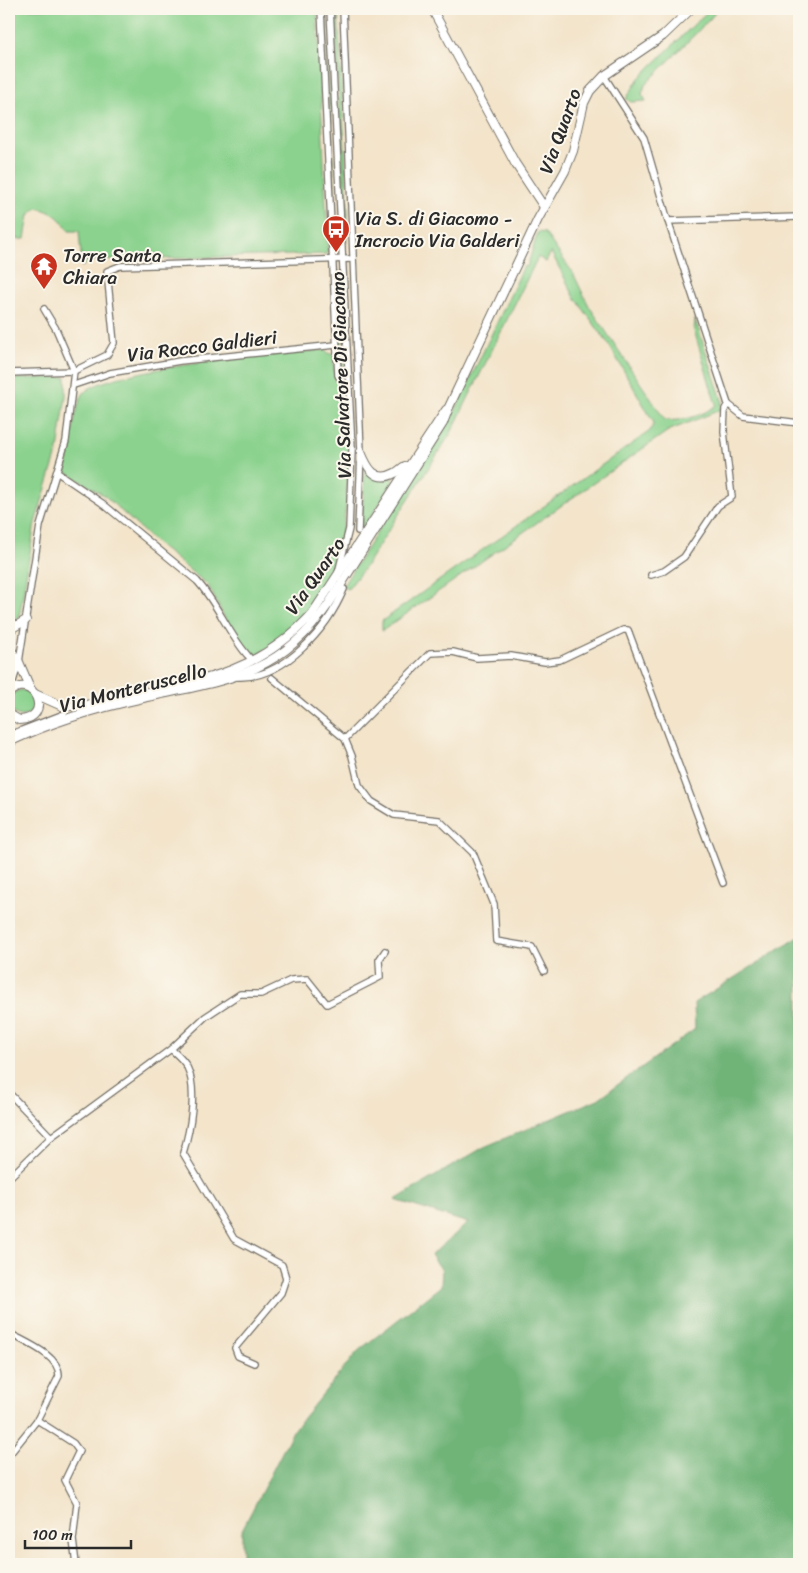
<svg xmlns="http://www.w3.org/2000/svg" width="808" height="1573" viewBox="0 0 808 1573" font-family="Sriracha,sans-serif">
	<style>
		.green { fill: #8ad28d; stroke: #5a7e5c }
		.forest { fill: #6fb478; stroke: #4d7052 }
		.lines { fill: none; stroke-linecap: round; stroke-linejoin: round }
		.street-casing { stroke: #716c63; stroke-width: 8 }
		.secondary-casing { stroke: #716c63; stroke-width: 10 }
		.street { stroke: #fff; stroke-width: 5.5 }
		.secondary { stroke: #fff; stroke-width: 8 }
		.labels { text-anchor: middle; dominant-baseline: central; stroke-width: 4; stroke-linejoin: round; paint-order: stroke }
		.street-label { font-size: 19px; fill: #2b2b2b; stroke: #fbf7ec }
		.poi-label { font-size: 19px; fill: #2b2b2b; stroke: #fbf7ec; text-anchor: start }
	</style>
	<rect width="100%" height="100%" fill="#fbf7ec"/>
	<filter id="ink" filterUnits="userSpaceOnUse"><feTurbulence type="fractalNoise" baseFrequency=".02" numOctaves="2"/><feDisplacementMap in="SourceGraphic" scale="10" xChannelSelector="R" yChannelSelector="G"/><feConvolveMatrix kernelMatrix="1 2 1 2 8 2 1 2 1" color-interpolation-filters="sRGB"/></filter>
	<filter id="wash" filterUnits="userSpaceOnUse"><feTurbulence type="fractalNoise" baseFrequency=".0096" numOctaves="4" result="noise"/><feDisplacementMap in="SourceGraphic" scale="20" xChannelSelector="R" yChannelSelector="G"/><feGaussianBlur stdDeviation="1.12" result="paint"/><feColorMatrix in="noise" values="0 0 0 0 0 0 0 0 0 0 0 0 0 0 0 0 0 1.4 0 .05"/><feComposite in="paint" operator="in"/></filter>
	<g filter="url(#wash)">
		<rect width="100%" height="100%" fill="#f3e4ca"/>
		<g class="green">
			<path d="M9,9H317L328,251L326,254L88,261L82,267L79,231H69C61,218 52,211 37,208L29,215L25,239H9Z"/>
			<polygon points="324,9 326,9 337,253 335,253"/>
			<polygon points="334,9 338,9 348,213 346,243"/>
			<polygon points="710,9 717,9 711,18 645,85 642,94 646,101 631,102 626,99 639,78"/>
			<path d="M538,232L545,233L573,273L589,306L665,420C680,422 704,416 716,405L694,330L695,319L722,400L720,410L668,431L382,631V621L650,431L654,423L609,345L574,296L551,252L546,262L538,257L451,433L365,567L348,589L342,587L455,411L524,266L527,267Z"/>
			<polygon points="336,269 338,270 344,375 341,375"/>
			<path d="M323,350L333,355L335,380L346,399L349,448L346,506L337,562L329,580L293,629L254,658L226,621L208,585L156,543L105,496L66,472C69,455 75,405 83,394C100,368 284,354 323,350Z"/>
			<polygon points="66,377 66,396 58,450 35,523 19,618 9,625 9,379"/>
			<polygon points="365,470 372,476 392,478 393,482 362,531 359,531 362,525"/>
			<circle cx="22" cy="703" r="13"/>
		</g>
		<polygon class="forest" points="799,937 799,1564 242,1564 242,1530 294,1429 358,1351 441,1286 442,1270 431,1255 468,1223 395,1200 484,1147 598,1099 695,1029 694,1003"/>
	</g>
	<g filter="url(#ink)">
		<g class="lines">
			<g class="street-casing">
				<g id="street">
					<polyline points="321,9 338,375 348,390"/>
					<polyline points="330,9 352,449 349,529 338,573"/>
					<polyline points="343,9 361,452 358,531"/>
					<polyline points="604,76 644,138 668,221 728,404 743,416 799,423"/>
					<polyline points="668,221 799,217"/>
					<polyline points="9,373 74,371 56,329 44,309"/>
					<polyline points="74,385 110,373 180,361 336,345"/>
					<path d="M58,473L102,503L197,581C218,604 228,634 249,657"/>
					<polyline points="651,575 664,571 684,557 718,506 732,497 724,432 725,409 728,404"/>
					<path d="M238,677C284,679 328,628 344,589"/>
					<polyline points="272,678 345,739 352,756 359,785 371,801 394,815 439,820 473,853 494,904 496,941 532,947 544,971"/>
					<polyline points="10,691 19,662 40,526 66,441 74,371 107,355 114,343 107,271 120,266 352,259"/>
					<polyline points="9,735 64,714"/>
					<polyline points="345,739 430,653 453,652 477,658 511,656 545,662 560,660 623,630 628,630 723,883"/>
					<polyline points="9,1093 51,1137"/>
					<polyline points="9,1178 51,1137 171,1049"/>
					<path d="M9,1333C24,1342 60,1355 59,1376L37,1420L9,1455"/>
					<path d="M254,1363L238,1356L235,1348L281,1293L286,1278L282,1265L234,1239L183,1153C190,1131 198,1089 187,1067C184,1060 176,1054 171,1049L205,1017L240,994H261L291,980L307,979L327,1004L380,977L379,960L385,951"/>
					<polyline points="37,1420 73,1443 79,1451 65,1480 77,1503 73,1540 76,1564"/>
				</g>
			</g>
			<g class="secondary-casing">
				<g id="secondary">
					<polyline points="432,9 515,163 544,207"/>
					<path d="M361,452C367,467 375,484 395,473C399,471 401,468 405,466"/>
					<polyline points="9,630 26,620"/>
					<polyline points="9,647 19,662 31,690"/>
					<path d="M9,693C33,670 55,719 19,720L9,714"/>
					<path d="M35,694L62,706H82C171,683 246,687 312,614L446,410"/>
					<path d="M9,742C51,722 97,708 143,698C222,681 278,677 328,605L443,423L449,407L538,219L565,171L573,151L584,103L590,91L604,76L663,36L691,9"/>
				</g>
			</g>
			<use href="#street" class="street"/>
			<use href="#secondary" class="secondary"/>
		</g>
	</g>
	<defs>
		<g id="bus-pin" transform="scale(1.4375)"><path d="M0 17L-7.5 6A9.5 9.5 0 1 1 7.5 6Z" fill="#c8321e" stroke="#fbf7ec"/><path d="M-5-6H5V4H4V6H2V4H-2V6H-4V4H-5ZM-3.5-4V0h7V-4ZM-3.5 1.2v1.5H-2V1.2ZM2 1.2v1.5H3.5V1.2Z" fill="#fff"/></g>
		<g id="temple-pin" transform="scale(1.4375)"><path d="M0 17L-7.5 6A9.5 9.5 0 1 1 7.5 6Z" fill="#c8321e" stroke="#fbf7ec"/><path d="M0-6L5-2H3V0L6.5 2.5H4V6H1.5V3h-3V6H-4V2.5H-6.5L-3 0V-2H-5Z" fill="#fff"/></g>
	</defs>
	<g fill-rule="evenodd">
		<use href="#bus-pin" x="336" y="229"/>
		<use href="#temple-pin" x="44" y="266"/>
	</g>
	<g class="labels">
		<g class="street-label">
			<text transform="translate(560 131) rotate(-70)">Via Quarto</text>
			<text transform="translate(202 346) rotate(-7)">Via Rocco Galdieri</text>
			<text transform="translate(341 375) rotate(-92)">Via Salvatore Di Giacomo</text>
			<text transform="translate(315 576) rotate(-55)">Via Quarto</text>
			<text transform="translate(133 688) rotate(-14)">Via Monteruscello</text>
		</g>
		<g class="poi-label">
			<text x="355" y="218">Via S. di Giacomo -<tspan x="355" dy="22">Incrocio Via Galderi</tspan></text>
			<text x="63" y="255">Torre Santa<tspan x="63" dy="22">Chiara</tspan></text>
		</g>
	</g>
	<rect width="808" height="1573" fill="none" stroke="#fbf7ec" stroke-width="30"/>
	<path d="M25 1540v8h106v-8" fill="none" stroke="#2b2b2b" stroke-width="2.5"/>
	<text x="32" y="1540" font-size="15" fill="#2b2b2b" stroke="#fbf7ec" stroke-width="4" paint-order="stroke">100 m</text>
</svg>
